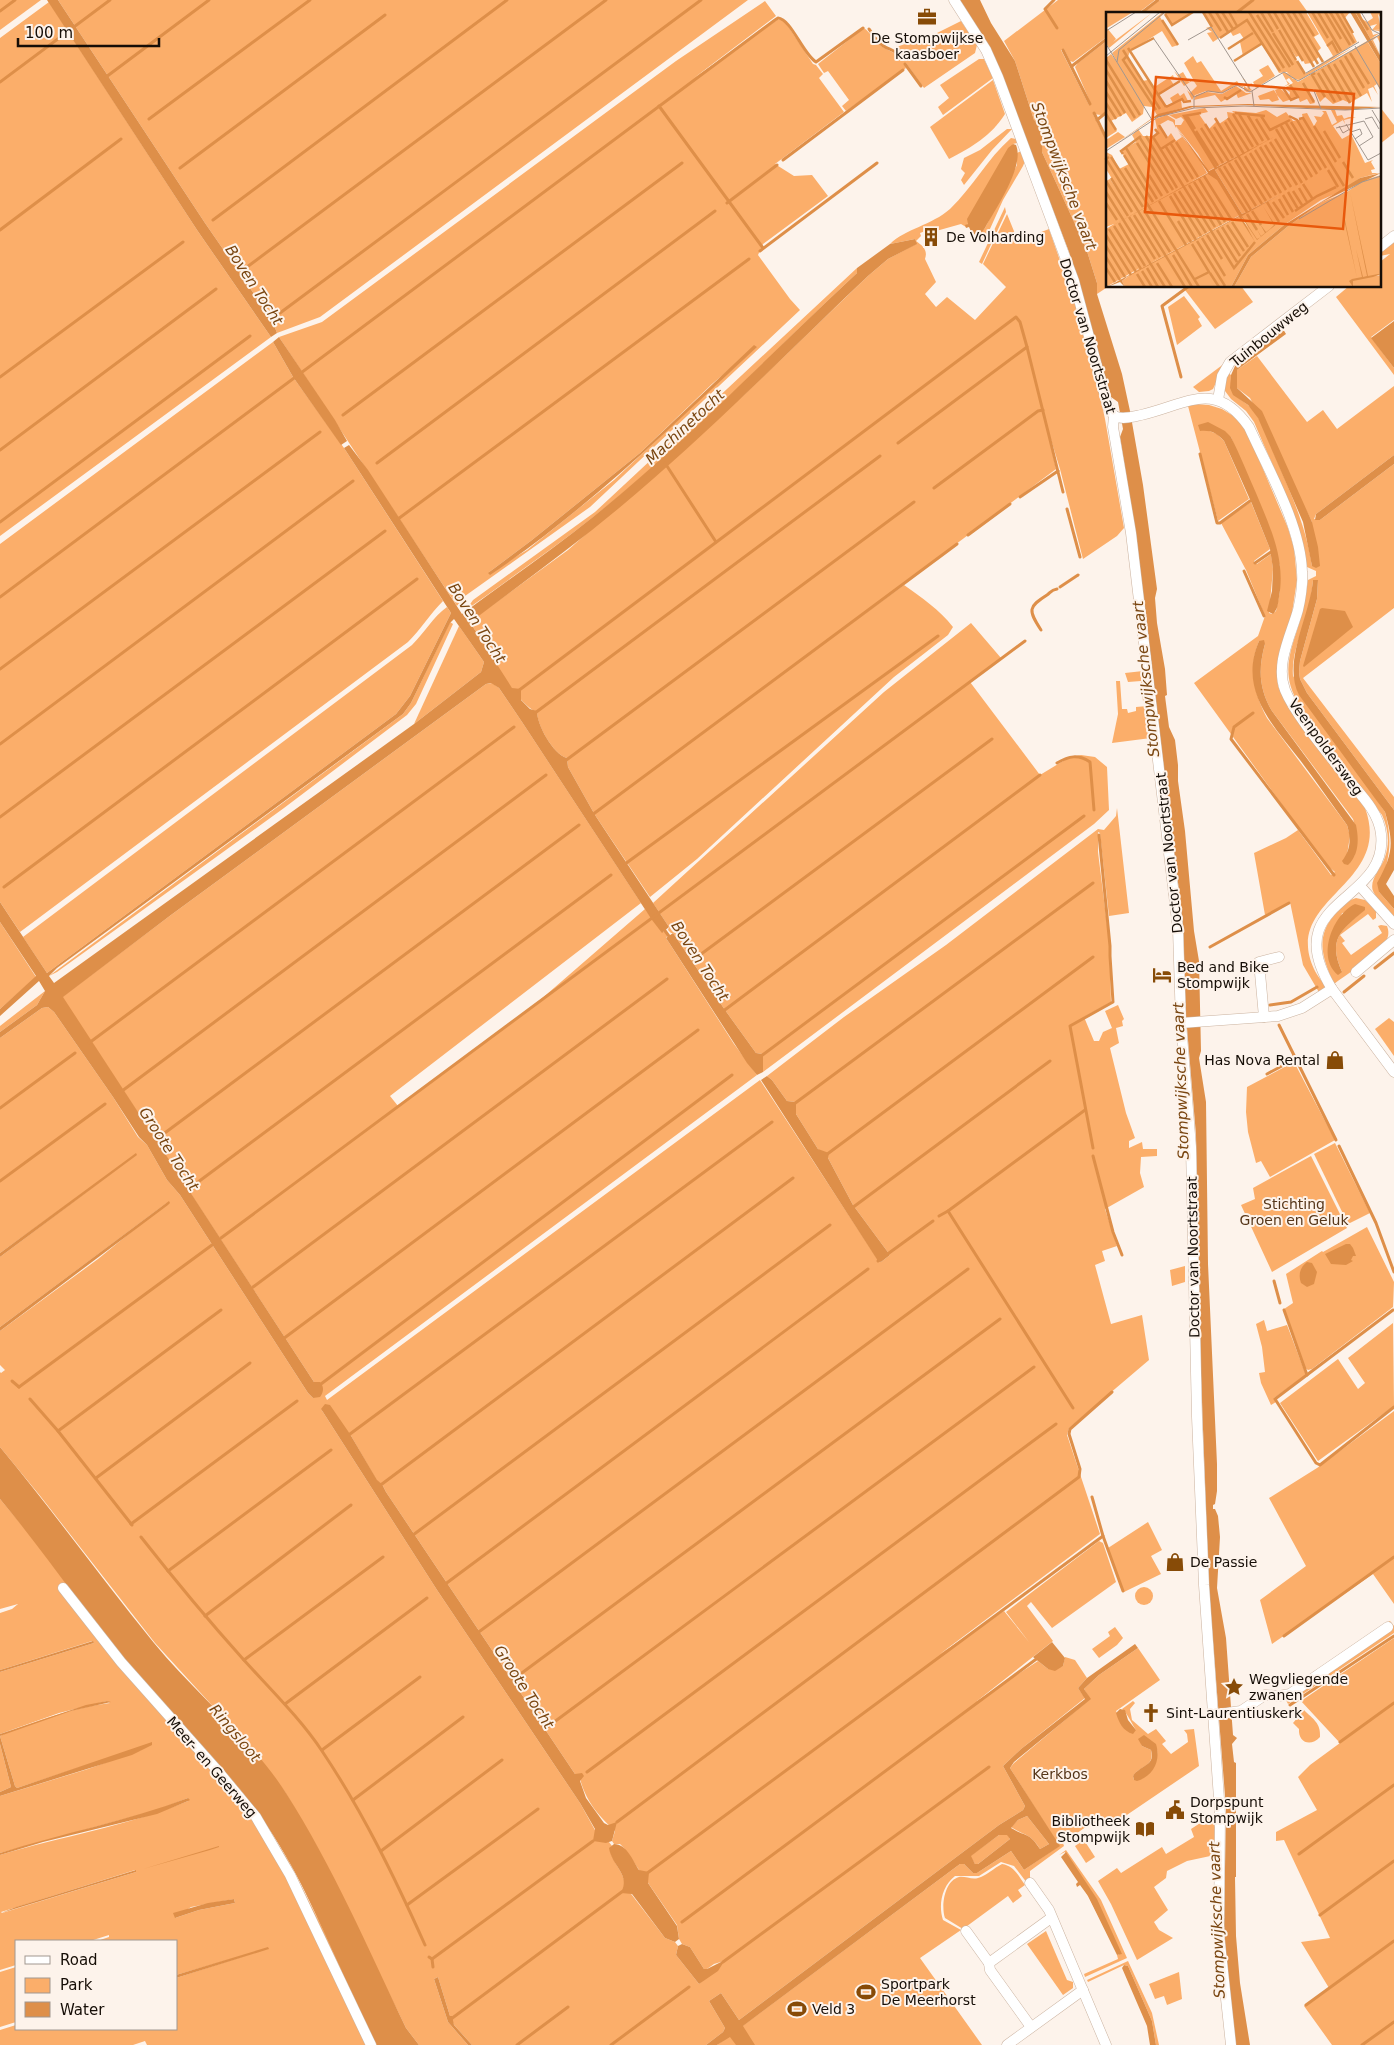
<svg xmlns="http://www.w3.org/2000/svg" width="1394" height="2045" viewBox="0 0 1394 2045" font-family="'DejaVu Sans',sans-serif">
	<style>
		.green { fill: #fbae6a; fill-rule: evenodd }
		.water { fill: #de8f49; fill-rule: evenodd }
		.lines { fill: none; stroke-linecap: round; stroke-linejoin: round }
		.stream { stroke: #de8f49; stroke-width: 3 }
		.minor-casing { stroke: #cbb3a0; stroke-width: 11 }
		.minor { stroke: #fff; stroke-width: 10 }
		.labels { text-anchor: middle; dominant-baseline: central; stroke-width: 4; stroke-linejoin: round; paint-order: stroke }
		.poi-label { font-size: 14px; fill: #160e07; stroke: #fdf3eb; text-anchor: start }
		.street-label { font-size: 14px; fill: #160e07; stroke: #fdf3eb }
		.park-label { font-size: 14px; fill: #563619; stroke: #fdf3eb }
		.water-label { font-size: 15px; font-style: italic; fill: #794510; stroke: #fdf3eb }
		.inset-river { fill: none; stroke: #de8f49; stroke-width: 2.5 }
		.inset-road { fill: none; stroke: #a19790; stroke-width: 1 }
		.view { fill: #e8590c; fill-opacity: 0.15; stroke: #e8590c; stroke-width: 2.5 }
		.inset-edge { fill: none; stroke: #160e07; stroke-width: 2.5 }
	</style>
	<rect width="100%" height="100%" fill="#fdf3eb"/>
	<g class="green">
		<polygon points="0,0 41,0 0,30"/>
		<polygon points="58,0 748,0 320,317 277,333 272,320 205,223"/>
		<path d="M1058,0H1155L1137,14H1108V36L1073,62L1070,61L1064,49L1061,50L1089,105L1091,104L1075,67L1078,63L1108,40V110L1101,115L1093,114L1108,144V286H1109L1097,294V283L1086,248L1042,152C1040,137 1050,129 1034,120L1015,61L1004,41Z"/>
		<polygon points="1160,0 1299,0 1309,14 1142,14"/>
		<path d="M765,1L776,16L694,78L777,20H784L813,64L816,65L823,74L819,78L844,112L775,164L794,176L812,175L828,196L763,244L758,255L790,299L800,310L590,507L465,596L457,606L279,337L322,322L676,61ZM757,346L614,480L527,550L488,573L532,540L640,453L712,384Z"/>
		<polygon points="49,2 197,230 271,337 0,536 0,38"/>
		<path d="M961,21L977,45L975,53L924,88L906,63L904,64L906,68L846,111L842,106L849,100L828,71L824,73L818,64L864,28C871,33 874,41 881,46C889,51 895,52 901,59L903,58L896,47L933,35Z"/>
		<polygon points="979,59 984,59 993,78 943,115 938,107 949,98 940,85"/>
		<path d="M993,80L1005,114C991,136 972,147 949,159L930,127Z"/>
		<polygon points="1380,107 1394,125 1394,133 1380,144"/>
		<polygon points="1007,129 1012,129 992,150 964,185 961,180 965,173 961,169 964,158 980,150"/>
		<path d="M1011,138L1016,139L1017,143L1013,144L966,227L961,224L929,233L928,230L920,233L921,236L916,241C923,246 928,250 925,259L936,282L925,294L936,307L947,297L975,320L1006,287L983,264L1007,214L1018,241L1049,229L1088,341L1105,419L1124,528L1117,536L1083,559L1060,469L1045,420L1056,469L807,656L904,585C922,598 939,609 953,627L948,635L894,677L697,859L650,897L595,815L568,767L567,758C553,754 537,725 537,712C516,705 485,646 473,627L476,617L568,550L745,394L868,276L888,259L916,244L915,239L890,244C905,229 932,225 950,209C973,187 987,159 1011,138Z"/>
		<polygon points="1021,151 1025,161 1023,166 1003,200 985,240 976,235 980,234 985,228 1017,165 1017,153"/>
		<polygon points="1005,207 1006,212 982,264 979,262"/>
		<polygon points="1394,241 1394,320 1371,337 1394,368 1394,375 1336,297 1349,286 1380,286 1380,262 1390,254 1380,256 1380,251"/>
		<path d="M857,268V273C769,355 686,444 592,518C551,550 508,580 466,610L473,600L595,512Z"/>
		<polygon points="1190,286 1241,286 1253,302 1215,329 1185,290"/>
		<polygon points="1184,296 1200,317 1198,319 1202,326 1177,345 1168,307"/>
		<path d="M273,342L293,377L344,448L443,601C430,614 421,629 408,642L20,932L0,902V544Z"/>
		<path d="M1257,356L1307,422L1323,410L1337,429L1394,386V455L1316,514L1314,519L1320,520L1394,464V608L1303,678L1394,797V810L1307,693L1300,679L1299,672L1300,661L1317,599L1318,580H1313C1312,589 1311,599 1309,608C1303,630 1291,653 1293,676L1385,812C1394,847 1388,858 1379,892L1394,909V917C1388,909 1378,901 1374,893C1367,881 1382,868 1385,857C1390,843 1388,828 1382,815L1300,706C1278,672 1292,649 1302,614C1305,603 1306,591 1308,580L1316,576V571L1307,567C1299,516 1274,470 1254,422L1246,411L1231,399L1225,391L1224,387L1227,372L1231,375C1229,403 1246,396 1258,417C1266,432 1271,448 1278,463C1293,499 1306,527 1312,566V522L1250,398L1237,388V370Z"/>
		<polygon points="1225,363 1213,389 1209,391 1199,392 1193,387"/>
		<path d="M1195,404L1209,405L1222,409L1232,415L1242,425L1252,443L1288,528L1294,548L1297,580L1292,613L1277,663L1278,686L1289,708L1365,808C1394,886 1281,898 1314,969C1317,976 1323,982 1327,988L1320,994L1303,965L1290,902L1265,915L1254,853L1286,838L1298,830L1331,875L1335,872L1329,867L1299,828L1194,683L1258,636L1265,616L1246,570L1221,523L1251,502L1270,549L1254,561V564H1257L1271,554L1273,569L1269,613L1272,614L1276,611L1280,591V566L1231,437L1207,430L1217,434L1224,441L1249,499L1218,521L1188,406ZM1259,641L1265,644C1258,669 1259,689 1272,711L1353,819L1357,833L1354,857L1347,855L1350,836L1347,825L1267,718C1254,693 1248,668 1259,641Z"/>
		<path d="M447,607L451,613L410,696L396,714L47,973L23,937L412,645C425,632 433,617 447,607Z"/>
		<polygon points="450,622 453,624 416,704 407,715 284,808 57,972 49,976 403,714 411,703"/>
		<polygon points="971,623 1001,658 970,682 1040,775 1068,758 1081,755 1095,757 1107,767 1109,810 1094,824 763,1072 763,1054 756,1053 725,1010 673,933 671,933 668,930 669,927 653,903 884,692"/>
		<polygon points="459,626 484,662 481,672 414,724"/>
		<polygon points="1143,671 1147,700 1143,701 1141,681 1128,682 1125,673"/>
		<polygon points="1116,681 1120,681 1122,709 1127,709 1128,713 1136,711 1136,707 1148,706 1151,738 1112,743 1118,714"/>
		<path d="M492,683L499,688L522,722L641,903L390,1096L398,1106L524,1014L645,909L662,932H665L668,935L666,938L734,1044L757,1075L325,1396L327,1400L760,1080L878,1260L881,1262L890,1255L853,1205L828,1158L818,1149L796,1114V1102L787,1101L772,1080L767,1076L844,1017L946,945L1098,829L1104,830L1116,816L1117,808L1129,913L1109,916L1100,833L1098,832V852L1109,941L1111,1002L1084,1017L1094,1041H1099L1103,1032L1112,1028L1105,1011L1118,1005L1124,1019L1122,1021L1123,1026L1116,1028L1119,1043L1110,1048L1126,1113L1135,1138L1129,1141V1148L1142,1142L1143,1149H1157V1156L1141,1157L1140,1173L1144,1187L1105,1209L1117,1246L1102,1251L1105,1261L1095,1265L1111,1324L1142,1315L1149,1360L1069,1428L1067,1435L1100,1534L940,1654L1004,1611L1029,1642L1006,1612L1099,1541L1103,1543L1116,1582L1052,1628L1031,1602L1027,1606L1053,1641L977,1701L1038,1661L1048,1669L1063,1666L1065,1657L1075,1660L1087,1678L1078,1688L1085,1698L1021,1749L1003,1766L1025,1806L1023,1810L999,1825L739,2020L721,1993L709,2001L725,2028L723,2032L706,2045H472L454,2025L450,2016L438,1977L434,1979L448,2022L468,2045H419L406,2028L316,1845L285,1792L251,1748L155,1643L41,1497L0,1447V1372L1,1373L5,1370L0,1365V1331L98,1259L168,1202L0,1327V1257L137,1154L0,1253V1182L50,1144L0,1180V1109L3,1106L0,1108V1038L42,1008L48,1007L54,1012L113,1097L138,1137L147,1145L167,1180L180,1195L308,1393L313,1398L320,1382H314L62,997L171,915L486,684ZM321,1409L350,1434L377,1481L382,1484L386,1492L575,1774L579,1775C585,1800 596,1813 615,1831L612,1841L614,1844H620L624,1848L677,1925L679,1939L682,1944L690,1947L704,1969H707L714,1964L724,1961L699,1984L676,1955L678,1946L675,1942L665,1938L625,1886C625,1872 611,1862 610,1848L612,1846L609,1842L601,1841L580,1803L437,1590Z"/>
		<path d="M1356,898L1365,900L1376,910V918L1373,920L1368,914L1340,935L1345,941L1342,943L1351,955L1382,933L1378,926L1381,925L1387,926C1389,931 1389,936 1386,941C1379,954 1347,974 1334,984C1322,957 1314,935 1338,911C1344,905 1348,900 1356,898ZM1364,910C1340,931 1328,939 1342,972L1330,961L1342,913Z"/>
		<polygon points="0,922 36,977 0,1009"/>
		<polygon points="45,991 37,1005 0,1032 0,1026"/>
		<polygon points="1389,1018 1394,1022 1394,1056 1375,1029"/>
		<polygon points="1294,1062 1335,1140 1270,1177 1261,1161 1256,1163 1248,1132 1246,1112 1247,1087"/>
		<polygon points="1335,1143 1370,1213 1348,1224 1314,1154"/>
		<polygon points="1311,1156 1347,1228 1272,1272 1241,1205 1255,1199 1253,1188"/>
		<polygon points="1367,1227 1394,1282 1393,1307 1312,1369 1308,1370 1305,1368 1284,1309 1293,1303 1286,1274 1322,1251 1323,1252"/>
		<polygon points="1185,1266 1185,1282 1172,1286 1170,1270"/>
		<polygon points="1264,1320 1267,1331 1287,1325 1306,1375 1274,1398 1276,1402 1271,1405 1261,1383 1259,1373 1265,1372 1262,1347 1256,1324"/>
		<polygon points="1393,1323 1394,1406 1318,1461 1280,1403 1338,1359 1358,1389 1365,1383 1348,1358"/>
		<polygon points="1394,1411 1394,1604 1373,1574 1272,1644 1260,1600 1306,1566 1269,1498 1317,1468"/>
		<path d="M0,1499L36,1542L82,1605L222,1766L259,1814L288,1860L321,1925L377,2045H147L145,2041L133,2045H0V2030L16,2025V2029H176V1978L269,1948L176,1975V1941H97L109,1937V1935L90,1941H16V1965L0,1970V1855C63,1836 128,1826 188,1801V1798L157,1810L0,1853V1796L88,1769L141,1750V1747L17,1788L15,1786L0,1736C31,1722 76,1707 110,1703L107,1701L59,1713L0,1734V1672L94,1643L92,1641L0,1670V1613L12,1609L18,1604L0,1609ZM135,1870L136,1872L2,1913L1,1912ZM234,1899L235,1903L199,1910L175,1918L191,1907Z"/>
		<polygon points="1148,1522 1162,1550 1151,1556 1161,1574 1124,1592 1108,1548"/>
		<circle cx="1144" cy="1596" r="9"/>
		<polygon points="1390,1621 1394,1626 1394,1633 1288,1704 1286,1700 1391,1629 1387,1623"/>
		<polygon points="1115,1627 1123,1638 1117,1645 1099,1658 1092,1649 1110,1636 1108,1632"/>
		<polygon points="1394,1638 1394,2045 1332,2045 1304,2006 1329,1988 1301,1942 1330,1938 1284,1840 1276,1841 1276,1832 1317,1810 1298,1777 1310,1765 1340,1743 1301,1701"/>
		<path d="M1138,1648L1160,1680L1116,1711L1123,1727L1136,1730C1132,1724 1126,1711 1122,1709L1133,1701L1135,1703L1130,1709L1132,1720L1148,1734L1156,1729L1166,1741L1162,1744L1171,1754L1188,1742L1187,1734L1184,1730L1194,1729L1199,1766L1115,1823L1090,1824L1063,1843L1064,1846L1030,1871V1881L1027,1883L1014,1866L1001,1862L979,1876H955C942,1886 938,1905 943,1920L961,1930L920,1958L982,2045H717L960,1864H964L973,1873H977L1011,1851L1024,1870L1059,1846L1010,1768L1014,1763L1090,1699L1084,1689L1099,1675ZM1141,1742L1157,1749C1159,1766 1147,1771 1134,1780L1133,1776C1140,1765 1155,1767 1151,1750L1142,1746Z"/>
		<path d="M1304,1710C1313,1719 1321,1723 1320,1737C1311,1747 1298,1743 1299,1729L1293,1723Z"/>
		<polygon points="0,1744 11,1787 0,1792"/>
		<path d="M1027,1816L1049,1844L1040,1849C1029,1832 1026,1837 1011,1827L1018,1820Z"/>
		<polygon points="1211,1816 1215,1827 1215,1855 1187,1861 1167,1871 1166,1878 1154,1887 1168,1910 1154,1922 1159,1930 1173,1938 1137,1960 1111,1904 1098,1881 1117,1868 1121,1873 1162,1847 1166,1854 1194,1837 1191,1829"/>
		<polygon points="999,1835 1008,1835 1010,1839 978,1864 975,1864 970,1856"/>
		<polygon points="1084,1840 1095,1857 1086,1863 1075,1846"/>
		<polygon points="1066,1850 1101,1900 1127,1958 1085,1977 1084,1974 1118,1959 1117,1955 1119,1955 1065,1852 1059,1855"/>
		<path d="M1002,1864C1014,1866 1018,1875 1025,1885L1018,1890L1022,1896L1013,1903L1008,1896L963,1929L945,1918C941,1907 944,1881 959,1877C965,1876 972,1880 978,1878C986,1876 994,1868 1002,1864Z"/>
		<polygon points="1046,1931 1067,1980 1073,1982 1073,1988 1063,1995 1027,1944"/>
		<polygon points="1128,1961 1152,2013 1159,2045 1156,2045 1152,2021 1128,1966 1124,1965 1088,1982 1087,1980"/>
		<polygon points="16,1967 16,2022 0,2027 0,1972"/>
		<polygon points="1179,1972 1182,1999 1167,2005 1164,1996 1155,1999 1149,1984"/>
	</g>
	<g class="water">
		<polygon points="47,0 58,0 205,223 272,320 277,333 271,337 197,230"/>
		<polygon points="960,0 980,0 991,23 1015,61 1034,120 1043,125 1042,152 1086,248 1097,283 1097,294 1122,374 1130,411 1143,485 1157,589 1155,598 1157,623 1165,669 1167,695 1165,696 1169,727 1175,740 1178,765 1178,781 1185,831 1194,931 1199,961 1201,1051 1199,1058 1206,1102 1208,1264 1217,1464 1217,1491 1215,1504 1213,1505 1213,1509 1215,1509 1218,1516 1220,1537 1217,1588 1226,1638 1233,1735 1237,1738 1232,1744 1234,1762 1236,1763 1236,1877 1235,1877 1236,1936 1240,1983 1250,2045 1235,2045 1228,1984 1224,1925 1226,1809 1209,1589 1200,1349 1196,1135 1186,1016 1183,923 1133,518 1120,437 1123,429 1118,402 1111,397 1069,252 997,64 985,39"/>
		<path d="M1013,144L1016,145C1025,166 996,208 985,228C981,234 979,237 972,234L969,227L966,228L965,225L968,224L967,219L1008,148Z"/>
		<path d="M915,239L917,244L888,259L868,276C792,348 718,424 638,492C586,537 530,577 476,618L473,627L512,688L521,689V700L530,709L537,711C537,725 553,754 567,758L568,767L595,815L669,927L662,933L652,920L522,722L499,688L491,683L486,684L171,915L63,997L314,1382H320C324,1387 324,1391 320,1397L313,1398L308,1393L180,1195L167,1180L147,1145L139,1137L113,1097L54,1012L48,1007L42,1008L0,1038V1032L37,1005L45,991L39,981L0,1016V1009L36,976L0,922V902L47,973L396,714L410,696L451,613L344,448L349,445L368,470L462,614C505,582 551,551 593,517C686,442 769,355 857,273V268L890,244ZM454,619L484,662L481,672L414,724L54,983L49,976L57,968L403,714L411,703L450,623Z"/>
		<polygon points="1394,321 1394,368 1371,338"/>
		<polygon points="1283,329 1286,334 1237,370 1237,388 1262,411 1312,522 1318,547 1320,566 1316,568 1312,566 1303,522 1258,418 1248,405 1233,395 1230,388 1231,375 1235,366"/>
		<polygon points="279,337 335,420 347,441 341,445 293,377 273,342"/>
		<path d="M754,345L757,347C671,427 588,509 490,575L488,573L532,540L640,453Z"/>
		<path d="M1208,422L1225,431L1231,437C1240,455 1248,475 1256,493C1270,527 1286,559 1279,597C1278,603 1278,609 1273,614L1267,611L1272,591L1273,569L1270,549L1252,504L1224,441C1217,433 1211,430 1200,431L1198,425Z"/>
		<polygon points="1394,455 1394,464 1320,520 1315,520 1316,514"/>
		<path d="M1313,580H1318L1317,599L1300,661L1299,672L1300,679L1307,693L1394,810V870L1386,884L1394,896V909L1379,892L1377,883C1393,854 1394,844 1385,812L1299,695C1282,662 1310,616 1313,580Z"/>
		<polygon points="1322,608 1345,611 1353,627 1304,667 1303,666 1320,609"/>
		<path d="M1264,640L1265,644C1258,669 1259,689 1272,711L1356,825C1359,839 1359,855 1348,865L1344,864L1342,861C1351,850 1351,838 1347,825C1331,803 1316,781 1300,760C1272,724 1238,690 1259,641Z"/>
		<path d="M1355,904L1365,907V910C1340,931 1328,939 1342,972L1338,975C1316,957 1333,914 1355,904Z"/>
		<polygon points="673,933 725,1010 756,1053 763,1054 763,1072 757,1075 747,1063 666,938"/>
		<polygon points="767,1076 772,1080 787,1101 796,1102 796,1114 818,1149 829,1153 828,1158 853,1205 890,1255 881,1262 878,1261 761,1080"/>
		<polygon points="136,1153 137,1155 0,1257 0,1253"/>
		<polygon points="169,1201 170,1203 168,1205 0,1331 0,1327"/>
		<polygon points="1346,1244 1350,1244 1353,1248 1356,1256 1353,1256 1351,1260 1353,1261 1346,1265 1331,1264 1325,1254"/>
		<path d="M1307,1262L1312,1263L1317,1272L1314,1284L1307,1287L1301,1283C1298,1275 1300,1267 1307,1262Z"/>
		<polygon points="325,1404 330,1405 350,1434 377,1480 382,1484 386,1492 575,1774 582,1773 584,1776 580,1781 586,1798 604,1823 608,1825 617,1822 612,1841 606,1843 593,1841 595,1829 580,1803 437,1590 321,1409"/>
		<path d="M0,1447C53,1511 102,1579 154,1643C196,1694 250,1737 286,1793C333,1867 368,1948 406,2028L419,2045H377C368,2030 361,2013 354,1997C328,1943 306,1886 273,1835C234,1774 182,1726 135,1672C87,1616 47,1555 0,1499Z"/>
		<polygon points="93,1641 94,1643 0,1672 0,1670"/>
		<polygon points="1052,1642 1065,1658 1063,1666 1055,1671 1048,1669 1033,1657"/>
		<path d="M1135,1644L1138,1648L1099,1675L1084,1689L1091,1699L1014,1762L1010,1768L1060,1846L1024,1870L1011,1851L977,1873H973L964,1864H960L743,2026L755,2045H736L730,2037L717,2045H706L723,2032L725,2028L709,2001L721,1993L739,2020L999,1825L1023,1810L1025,1806L1003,1766L1021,1749L1085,1699L1078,1688L1087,1678ZM1027,1816L1049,1844L1040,1849C1029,1832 1026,1837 1011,1828L1018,1820ZM999,1835H1007L1010,1839L978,1864H975L971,1856Z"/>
		<polygon points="107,1701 111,1702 71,1711 0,1736 15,1786 17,1788 152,1742 152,1745 132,1755 0,1796 0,1792 11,1787 0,1744 0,1734 86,1705"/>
		<path d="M1120,1709L1125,1710L1128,1720L1136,1730L1133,1734C1123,1731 1119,1723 1116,1713Z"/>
		<path d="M1144,1735L1156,1744C1161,1760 1154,1776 1137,1781L1134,1780L1133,1776C1140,1765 1156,1766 1151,1750L1142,1746L1138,1739Z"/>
		<path d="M188,1798L190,1800L188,1801L157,1814L43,1842L0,1855V1853C63,1833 127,1821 188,1798Z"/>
		<path d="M614,1844C627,1844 633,1861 639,1870L649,1872L648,1883L677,1926L679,1939L675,1942L665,1938L632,1894L621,1893C631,1874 612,1867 609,1848Z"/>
		<polygon points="219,1846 219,1847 210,1850 143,1869"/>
		<polygon points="1066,1852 1097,1899 1122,1954 1117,1955 1088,1896 1080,1885 1077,1887 1076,1884 1078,1882 1061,1857"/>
		<polygon points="136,1870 136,1872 1,1913 16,1907"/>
		<polygon points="234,1899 235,1903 199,1910 175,1918 173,1913 208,1903"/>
		<polygon points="682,1944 690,1947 704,1969 707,1969 725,1960 718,1971 699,1984 676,1955 678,1946"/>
		<polygon points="268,1947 269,1949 176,1978 176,1975"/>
		<polygon points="1124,1965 1128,1966 1152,2021 1156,2045 1150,2045 1147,2026 1122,1968"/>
		<polygon points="438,1977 450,2016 452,2016 454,2025 472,2045 468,2045 448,2022 434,1979"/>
	</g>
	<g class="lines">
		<g class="stream">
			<polyline points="1054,0 1045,9 1057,28"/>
			<polyline points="0,11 15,0"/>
			<polyline points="1140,14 1158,0"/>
			<polyline points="1235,14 1253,0"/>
			<path d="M869,29C873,34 876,41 882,45C890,51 894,48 901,58"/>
			<polyline points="1063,50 1090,104"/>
			<polyline points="905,64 921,86"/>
			<polyline points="1072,66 1108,38"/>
			<polyline points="106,77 209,0"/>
			<polyline points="0,82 110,0"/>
			<polyline points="659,106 763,248"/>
			<polyline points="1094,113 1108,142"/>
			<polyline points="149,119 310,0"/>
			<polyline points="1097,120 1108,111"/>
			<polyline points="783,160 903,70"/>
			<polyline points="180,168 385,15"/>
			<polyline points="727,203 777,165"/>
			<polyline points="213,220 507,0"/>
			<polyline points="0,230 121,139"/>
			<polyline points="760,251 877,163"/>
			<polyline points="247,267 606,0"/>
			<polyline points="280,313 701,0"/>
			<polyline points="0,377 183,242"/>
			<polyline points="1181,377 1162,306 1189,286"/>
			<polyline points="343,415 682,163"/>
			<polyline points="898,443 1027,347"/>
			<polyline points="0,450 216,289"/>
			<polyline points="1200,454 1217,523 1220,523 1250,501"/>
			<polyline points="377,463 715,211"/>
			<polyline points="665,463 716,542"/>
			<polyline points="934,488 1038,411 1043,410"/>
			<polyline points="1020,497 1058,471"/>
			<polyline points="1067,509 1080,557"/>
			<polyline points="398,519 749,259"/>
			<polyline points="0,522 250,336"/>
			<polyline points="968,535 1010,504"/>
			<polyline points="1255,563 1271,552"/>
			<polyline points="1244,571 1264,616"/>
			<polyline points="1060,587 1078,575"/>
			<path d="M0,597L775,20L778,18C791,19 803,54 816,62L863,28"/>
			<path d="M1041,630C1028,610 1028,607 1047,595C1051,592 1051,590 1057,589"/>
			<polyline points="0,669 320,432"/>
			<polyline points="518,691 1016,317 1020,322 1027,347 1063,492"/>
			<polyline points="535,713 880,456"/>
			<polyline points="1253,713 1234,727 1231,739 1334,875"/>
			<polyline points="0,744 353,481"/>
			<polyline points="565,761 914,502"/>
			<path d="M1057,763C1069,756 1078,754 1090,762L1094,810"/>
			<polyline points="592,815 957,544"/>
			<polyline points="0,817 385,531"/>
			<polyline points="625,864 938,636"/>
			<polyline points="4,887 417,579"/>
			<polyline points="663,928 671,939"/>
			<polyline points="1210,947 1289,903"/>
			<polyline points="689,963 992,739"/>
			<polyline points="1375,968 1394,953"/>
			<polyline points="1344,992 1364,976"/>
			<polyline points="1270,1005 1291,1002 1317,987"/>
			<polyline points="722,1012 1040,775"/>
			<polyline points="1279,1025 1336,1140"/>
			<polyline points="89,1043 514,727"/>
			<polyline points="761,1056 1084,816"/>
			<polyline points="1267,1074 1295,1059"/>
			<polyline points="122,1091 546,775"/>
			<polyline points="794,1104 1093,883"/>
			<polyline points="0,1108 75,1053"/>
			<polyline points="154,1141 579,825"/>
			<polyline points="1339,1146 1376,1223 1394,1272"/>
			<polyline points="1093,1148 1070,1026 1113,1002 1110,956 1110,946 1099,835"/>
			<polyline points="826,1155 1093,957"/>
			<polyline points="1093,1156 1113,1232 1122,1255"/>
			<polyline points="0,1181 105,1104"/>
			<polyline points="186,1191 611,875"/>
			<polyline points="852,1208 1050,1061"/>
			<polyline points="939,1216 948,1211"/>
			<polyline points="221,1238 1025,641"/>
			<polyline points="878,1261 933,1221"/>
			<polyline points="1274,1281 1280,1303"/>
			<polyline points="253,1287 667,979"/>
			<polyline points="1284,1310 1307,1375"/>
			<polyline points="1393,1310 1275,1399 1316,1463 1320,1465 1394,1407"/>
			<polyline points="283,1339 698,1030"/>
			<polyline points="12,1381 19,1387"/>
			<polyline points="321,1384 732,1075"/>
			<polyline points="19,1387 212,1245"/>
			<polyline points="30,1399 58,1431 132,1525"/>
			<polyline points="1073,1408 948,1211 1085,1110"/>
			<polyline points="58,1431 221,1310"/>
			<polyline points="350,1434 772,1122"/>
			<polyline points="96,1478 250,1363"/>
			<polyline points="382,1484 793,1178"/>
			<polyline points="131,1524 297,1401"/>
			<polyline points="413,1535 830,1225"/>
			<polyline points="1103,1536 1123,1591"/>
			<path d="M141,1537C174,1579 208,1620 243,1659C270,1689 300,1718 322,1751C363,1812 395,1878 425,1945"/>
			<polyline points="168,1571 331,1450"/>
			<polyline points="444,1585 868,1269"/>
			<polyline points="205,1616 351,1505"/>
			<polyline points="476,1634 968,1269"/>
			<polyline points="1284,1636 1394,1557"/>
			<polyline points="244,1660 383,1557"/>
			<polyline points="511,1681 1000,1319"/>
			<polyline points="285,1704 427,1598"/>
			<polyline points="1290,1705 1394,1636"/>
			<polyline points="542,1731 1034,1367"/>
			<polyline points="1340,1742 1394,1703"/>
			<polyline points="322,1750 420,1677"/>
			<polyline points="587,1772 1056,1424"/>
			<polyline points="353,1800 463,1717"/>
			<polyline points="617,1822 1079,1477 1080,1469 1069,1434 1070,1429 1112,1392"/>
			<polyline points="381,1851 502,1760"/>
			<polyline points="1299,1854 1394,1785"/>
			<polyline points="646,1874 1103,1536 1092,1497"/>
			<polyline points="407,1905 538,1809"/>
			<polyline points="1320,1915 1394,1861"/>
			<polyline points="682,1922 1039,1657"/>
			<polyline points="429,1957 432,1959 433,1967"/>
			<polyline points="432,1959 593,1841"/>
			<polyline points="723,1962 989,1767"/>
			<polyline points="1306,2005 1394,1941"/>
			<polyline points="451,2019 623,1891"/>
			<polyline points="517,2045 568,2007"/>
			<polyline points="611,2045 689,1987"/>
			<polyline points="1362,2045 1394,2022"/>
		</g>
		<g class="minor-casing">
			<g id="minor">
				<polyline points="954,0 986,50 998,77 1074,281 1108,407 1114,416 1113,427 1131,533 1178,929 1181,1023 1191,1147 1197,1417 1204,1585 1220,1813 1219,1934 1231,2045"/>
				<polyline points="1380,247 1394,236"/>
				<polyline points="1218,400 1222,376 1230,362 1329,286"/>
				<path d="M1114,416C1122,420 1132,417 1141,415C1186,405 1215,378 1249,427C1268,469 1301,526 1302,572C1303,585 1301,597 1298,610C1291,635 1275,664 1285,690C1296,717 1333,759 1351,783C1364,798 1379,814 1381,834C1389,904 1276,898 1332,989L1394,1072"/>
				<polyline points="1360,886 1394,924"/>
				<polyline points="1356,972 1394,940"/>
				<polyline points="1264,1017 1259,962 1279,957"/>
				<polyline points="1181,1023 1278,1016 1302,1008 1332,989"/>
				<polyline points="63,1588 121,1662 217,1770 256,1817 290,1875 371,2045"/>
				<polyline points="1212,1715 1241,1711 1265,1695 1279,1696 1290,1694 1388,1627"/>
				<polyline points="1030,1883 1049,1910 1106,2045"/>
				<polyline points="966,1931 989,1963"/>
				<polyline points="1031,2027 990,1970 989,1963 1051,1918"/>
				<polyline points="1007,2045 1083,1990"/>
			</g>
		</g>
		<use href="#minor" class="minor"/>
	</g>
	<defs>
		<g id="office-bare" transform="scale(1.5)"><path d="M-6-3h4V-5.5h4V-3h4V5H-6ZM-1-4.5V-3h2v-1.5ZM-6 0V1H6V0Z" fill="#874b07" stroke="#fdf3eb" stroke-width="2.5" paint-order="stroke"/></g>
		<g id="building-bare" transform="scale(1.5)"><path d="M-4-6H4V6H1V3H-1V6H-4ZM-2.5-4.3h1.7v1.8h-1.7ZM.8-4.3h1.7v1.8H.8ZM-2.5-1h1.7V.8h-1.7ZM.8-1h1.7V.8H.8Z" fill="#874b07" stroke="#fdf3eb" stroke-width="2.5" paint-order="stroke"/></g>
		<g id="hotel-bare" transform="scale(1.5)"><path d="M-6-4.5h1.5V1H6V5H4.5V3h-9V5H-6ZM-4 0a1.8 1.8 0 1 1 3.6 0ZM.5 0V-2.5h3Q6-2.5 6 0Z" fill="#874b07" stroke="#fdf3eb" stroke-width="2.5" paint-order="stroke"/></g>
		<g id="shop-bare" transform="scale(1.5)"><path d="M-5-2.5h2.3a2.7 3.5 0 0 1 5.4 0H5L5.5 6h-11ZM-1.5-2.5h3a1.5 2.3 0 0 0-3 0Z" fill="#874b07" stroke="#fdf3eb" stroke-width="2.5" paint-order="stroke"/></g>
		<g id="sight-bare" transform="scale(1.5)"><path d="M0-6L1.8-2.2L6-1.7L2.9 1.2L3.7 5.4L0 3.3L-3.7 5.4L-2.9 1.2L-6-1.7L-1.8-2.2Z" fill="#874b07" stroke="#fdf3eb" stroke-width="2.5" paint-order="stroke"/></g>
		<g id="church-bare" transform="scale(1.5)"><path d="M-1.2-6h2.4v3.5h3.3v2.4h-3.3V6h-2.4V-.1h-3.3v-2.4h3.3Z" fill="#874b07" stroke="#fdf3eb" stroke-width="2.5" paint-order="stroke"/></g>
		<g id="civic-bare" transform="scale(1.5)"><path d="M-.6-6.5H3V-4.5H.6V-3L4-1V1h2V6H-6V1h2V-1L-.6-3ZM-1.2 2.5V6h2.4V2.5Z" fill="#874b07" stroke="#fdf3eb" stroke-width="2.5" paint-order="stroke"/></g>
		<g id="library-bare" transform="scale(1.5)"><path d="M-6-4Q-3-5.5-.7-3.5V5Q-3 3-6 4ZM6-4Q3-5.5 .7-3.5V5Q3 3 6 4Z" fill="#874b07" stroke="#fdf3eb" stroke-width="2.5" paint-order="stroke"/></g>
		<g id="stadium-bare" transform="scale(1.5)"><path d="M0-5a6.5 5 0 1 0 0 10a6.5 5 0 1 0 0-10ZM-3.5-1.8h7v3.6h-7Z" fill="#874b07" stroke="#fdf3eb" stroke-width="2.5" paint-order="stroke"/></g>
	</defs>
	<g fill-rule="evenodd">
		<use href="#office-bare" x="927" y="17"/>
		<use href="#building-bare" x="931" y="237"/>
		<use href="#hotel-bare" x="1162" y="975"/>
		<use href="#shop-bare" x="1335" y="1060"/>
		<use href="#shop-bare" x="1175" y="1562"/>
		<use href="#sight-bare" x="1234" y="1687"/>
		<use href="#church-bare" x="1151" y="1713"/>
		<use href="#civic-bare" x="1175" y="1810"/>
		<use href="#library-bare" x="1145" y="1829"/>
		<use href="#stadium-bare" x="866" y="1992"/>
		<use href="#stadium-bare" x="797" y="2009"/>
	</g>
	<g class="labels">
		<g class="poi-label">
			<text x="927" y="38" text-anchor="middle">De Stompwijkse<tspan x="927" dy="16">kaasboer</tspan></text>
			<text x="946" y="237">De Volharding</text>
			<text x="1177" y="967">Bed and Bike<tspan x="1177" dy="16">Stompwijk</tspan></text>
			<text x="1320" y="1060" text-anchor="end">Has Nova Rental</text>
			<text x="1190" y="1562">De Passie</text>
			<text x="1249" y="1679">Wegvliegende<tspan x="1249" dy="16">zwanen</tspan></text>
			<text x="1166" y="1713">Sint-Laurentiuskerk</text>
			<text x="1190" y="1802">Dorpspunt<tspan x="1190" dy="16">Stompwijk</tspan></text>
			<text x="1130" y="1821" text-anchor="end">Bibliotheek<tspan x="1130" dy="16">Stompwijk</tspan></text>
			<text x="881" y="1984">Sportpark<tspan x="881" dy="16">De Meerhorst</tspan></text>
			<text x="812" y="2009">Veld 3</text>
		</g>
		<g class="street-label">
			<text transform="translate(1269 334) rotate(-39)">Tuinbouwweg</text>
			<text transform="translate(1088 336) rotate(73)">Doctor van Noortstraat</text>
			<text transform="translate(1326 747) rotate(54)">Veenpoldersweg</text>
			<text transform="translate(1169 853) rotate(-96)">Doctor van Noortstraat</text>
			<text transform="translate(1193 1257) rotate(-91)">Doctor van Noortstraat</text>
			<text transform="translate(212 1767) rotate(49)">Meer- en Geerweg</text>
		</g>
		<g class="park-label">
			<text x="1294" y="1204">Stichting<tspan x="1294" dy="16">Groen en Geluk</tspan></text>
			<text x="1060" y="1774">Kerkbos</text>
		</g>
		<g class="water-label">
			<text transform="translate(1064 176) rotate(69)">Stompwijksche vaart</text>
			<text transform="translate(254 285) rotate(57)">Boven Tocht</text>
			<text transform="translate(685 427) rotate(-43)">Machinetocht</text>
			<text transform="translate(477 623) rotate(57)">Boven Tocht</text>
			<text transform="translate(1146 679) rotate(-96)">Stompwijksche vaart</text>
			<text transform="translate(700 961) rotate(57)">Boven Tocht</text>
			<text transform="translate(1181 1081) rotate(-92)">Stompwijksche vaart</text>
			<text transform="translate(169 1149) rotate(57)">Groote Tocht</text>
			<text transform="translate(524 1687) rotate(57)">Groote Tocht</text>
			<text transform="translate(235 1733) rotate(50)">Ringsloot</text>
			<text transform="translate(1217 1920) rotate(-92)">Stompwijksche vaart</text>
		</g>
	</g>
	<g transform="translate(1106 12)">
		<rect width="275" height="275" fill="#fdf3eb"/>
		<path d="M0,0H27L1,16L10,27L7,30L47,0L3,36L0,31ZM57,0H86L66,13L59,1L54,5L72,33L66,35L56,19L24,39L22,45L36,69L42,68L47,76L67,63L68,66L64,67L68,73L52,83L60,94L67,91L64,86L72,81L74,84L78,81L82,89L75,88L76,96L51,103L46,95L38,94L37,102L26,110L20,101L5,109L11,119L0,126V46L5,42L12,51L6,41ZM97,0H200L213,22L208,25L215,36L211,40L213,45L205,51L199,52L194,43L190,45L172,18L199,62L227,44L201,0H244L239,6L251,30L227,46L248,35L194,68L187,67L181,60L173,61L156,32L137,44L134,30L138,27L134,21L127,24L124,19L107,30L101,21L106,20L100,16L106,14ZM249,0H254L256,7L261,10L267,6L264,0H275V6L272,2L275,18L267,17L273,18L275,19V21L273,19L266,18L271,12L264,14L267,23L274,21L266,26L275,23V33L271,25L267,28L275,45ZM261,29L275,52V80L271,72L268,74L272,83L267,75L262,77L266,90L261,81L244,91L237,88L227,92L219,85L214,90L208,77L203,80L209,91L204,92L201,87L194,90L192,85L177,90L171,83L173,88L166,90L163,87L154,88L152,84L168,78L171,83L169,78L174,76L183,85L184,80L178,76L187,71L183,66L180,68L184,72L177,75L182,72L176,61H181L192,70ZM87,44L91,51L95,49L115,79L131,69L133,72L128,73L133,72L137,74L140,70H139L136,65L139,68L142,73L146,71L143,76L146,78L141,80L138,78V74L142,77L140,71L137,75L130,73L116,81L100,79L89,83L86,88L81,78L84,81L91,74L87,68L78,74L68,59L72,63L77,60L83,70L87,67L78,51ZM162,53L169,64L150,76L147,70L157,64L153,58ZM130,74L140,81H146L132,86L130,81L115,90L109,83L88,88L90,83L101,80L116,82ZM99,96L102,100L93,102L103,117L111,109L113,112L122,106L121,100L128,101L126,99L150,101L160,98L171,105L180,100L187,109L197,107L196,102L201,101L208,114L211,109L208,104L215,105L218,101L216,99H220L226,113L231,110L225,98H229L231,104L236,103L238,107L232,109L243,105H250L238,108L239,112L237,108L227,114L236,127L245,122L259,151L267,148L265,150L269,157L265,158L266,161H273L254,166L238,178L215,188L178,213L142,243L125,275H19L16,269L34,256L0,275V217L8,212L0,215V169L4,167L25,198L0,157V140L6,143L13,157L23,152L15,139L30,130L26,123L32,117L37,124H44L47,131L45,126L52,121L49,107L61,103L69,108V113H75L78,108L75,105L70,107L63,103ZM62,108L67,110L70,116V114L92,142L102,159L134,143L109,158L136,202L177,181L135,204L142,215L133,205L36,256L134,203L108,159L85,170L101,161L94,149L102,160L89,141L72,119L76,125L70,129L65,121L61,126L53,113ZM12,120L19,125L0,137V128ZM275,163V262L269,264L275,263V275H128L145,245L181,215L216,190L241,180L256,169Z" fill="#fbae6a" fill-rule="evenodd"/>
		<path d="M244,0H249L275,45V52ZM142,92L275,95L241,98L138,93L87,95L46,107L0,139L52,102L84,94ZM69,113L103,159L168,125L109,158L136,202L177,181L136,204L151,227L155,225L150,216L155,224L159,221L154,212L160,220L164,217L151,196L164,217L168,213L157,194L169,213L172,211L151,228L135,204L149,230L133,205L21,265L16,269L19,275L14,270L1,275L133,204L111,168L102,162L0,217L102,161ZM275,161L216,190L181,215L145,245L128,275H125L142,243L178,213L254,166ZM244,180L262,264L267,263L254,202L267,263L272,262L257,194L272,262H275L267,265L268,269L267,265L262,266L264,275L262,266L247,269V275L243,269L246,267L229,190L246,267L251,266L237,203H238L251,266L256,265L250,237L257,265L261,264Z" fill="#de8f49"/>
		<path class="inset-river" d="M97,0L106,15M103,0L115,19M110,0L122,20M116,0L127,17M123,0L131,14M143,0L178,56M155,0L167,20M162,0L172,17M168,0L197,49M175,0L208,55M181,0L212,52M187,0L217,50M193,0L208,24M206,0L222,26M212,0L235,39M219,0L235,27M224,0L244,33M230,0L248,31M235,0L247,21M251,0L262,18M59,2L66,13L87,0M151,3L184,55M56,8L72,33M173,18L190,48M167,21L187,53M114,26L141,8L174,59M221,34L226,30L232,41M22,36L60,95M122,37L147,21M17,38L54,97M25,38L48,26M244,41L263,72M239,44L258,76M20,45L17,48L50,98M0,48L34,103M234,48L255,84M128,49L155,32M191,49L199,62M228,52L249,87M222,53L244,91M216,57L235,88M0,58L29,106M209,61L206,63L219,85M212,61L229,90M0,69L19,101M197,71L208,90M177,76L185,88L192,85L184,73M0,80L15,104M53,82L74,69M118,85L121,87L135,78M0,91L10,107M60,95L76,87L78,90L85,89M95,101L78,104L110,156M129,101L159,104M0,102L10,118M127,102L147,135M133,102L152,133M141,102L157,129M81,104L89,117M155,104L164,118L184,108M183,104L191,108L220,156M109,106L160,189M122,106L143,139M150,107L163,128M193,107L197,106L238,174M119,110L138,142M185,110L215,158M180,111L211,162M99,112L123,150M53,113L61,126M175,114L206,165M208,114L230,150M108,115L127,146M95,116L117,151M49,117L52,121L47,125L128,256L149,230M170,117L201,168M90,119L112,154M218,119L234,146M40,124L71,176M34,126L67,178M169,127L196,171M70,130L92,165M164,130L191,173M31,131L62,181M65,132L87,167M159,133L185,175M60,135L82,170M154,135L180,178M20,136L51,187M55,137L69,128M149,138L175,181M144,141L170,183M17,142L15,139L35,124M18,143L47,190M139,144L165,186M3,145L0,147L79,275M5,145L37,195M129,148L156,192M237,150L247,166M123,151L150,194M118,154L145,198M19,156L93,275M113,156L141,200M222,158L232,175M43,163L56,184M98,164L125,207M5,166L26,200M93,167L119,210M0,169L22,204M88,170L115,213M197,172L206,186M83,173L109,215M193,176L201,190M73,179L100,221M187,179L196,193M0,180L59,275M182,180L192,197M68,181L95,224M177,183L187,200M64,184L90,228M173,187L182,203M53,189L80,233M161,190L173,210M167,190L178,206M0,191L11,208M38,198L64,240M146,199L155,213M189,199L211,184L230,175M141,202L151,218M28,203L54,245M23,205L49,247M72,209L85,230M126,210L142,235M13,211L39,254M121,213L138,239M8,214L35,257M116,215L134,244M3,217L30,260M111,218L131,250M0,223L25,263M101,223L116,247M96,226L119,264M91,229L119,274M86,232L103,260L89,267M0,234L19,265M67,243L86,275M0,245L14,268M51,251L66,275M0,256L9,270M41,256L52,275M36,259L46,275M104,261L113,275M31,262L39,275"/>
		<path class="inset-road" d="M255,0L266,18L274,22M0,19L30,0M48,27L88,85V96M82,28L105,15L144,77M0,32L46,108M249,34L275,78M0,44L54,0M11,50L13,38L59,0M200,61L253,30M146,79L148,94M208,79L215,97M88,85L102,79L116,81L131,73L144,80L178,60L192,69L275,22M266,98L275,113M259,107L266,105L273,117M240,112L262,148L275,141M233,114L237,121L244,117M230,116L258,109L267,125L253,134M245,120L254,117L256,122L249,127M0,139L52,105L88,96L138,94L239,98L275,96M193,207L256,170L275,164"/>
		<path class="view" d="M50,65L248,82L237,217L39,200Z"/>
		<rect width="275" height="275" class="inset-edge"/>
	</g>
	<rect x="15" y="1940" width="162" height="90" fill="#fdf3eb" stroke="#a19790"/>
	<rect x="25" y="1956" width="25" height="8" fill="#ffffff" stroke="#a19790"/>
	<text x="60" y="1965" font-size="15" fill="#160e07">Road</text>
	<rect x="25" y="1978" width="25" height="15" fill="#fbae6a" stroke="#a19790"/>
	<text x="60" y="1990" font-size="15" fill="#160e07">Park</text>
	<rect x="25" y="2002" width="25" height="15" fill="#de8f49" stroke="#a19790"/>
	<text x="60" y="2015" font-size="15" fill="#160e07">Water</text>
	<path d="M18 38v8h141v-8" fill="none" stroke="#160e07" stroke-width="2.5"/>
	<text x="25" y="38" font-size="15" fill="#160e07" stroke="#fdf3eb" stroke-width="4" paint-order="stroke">100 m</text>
</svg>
